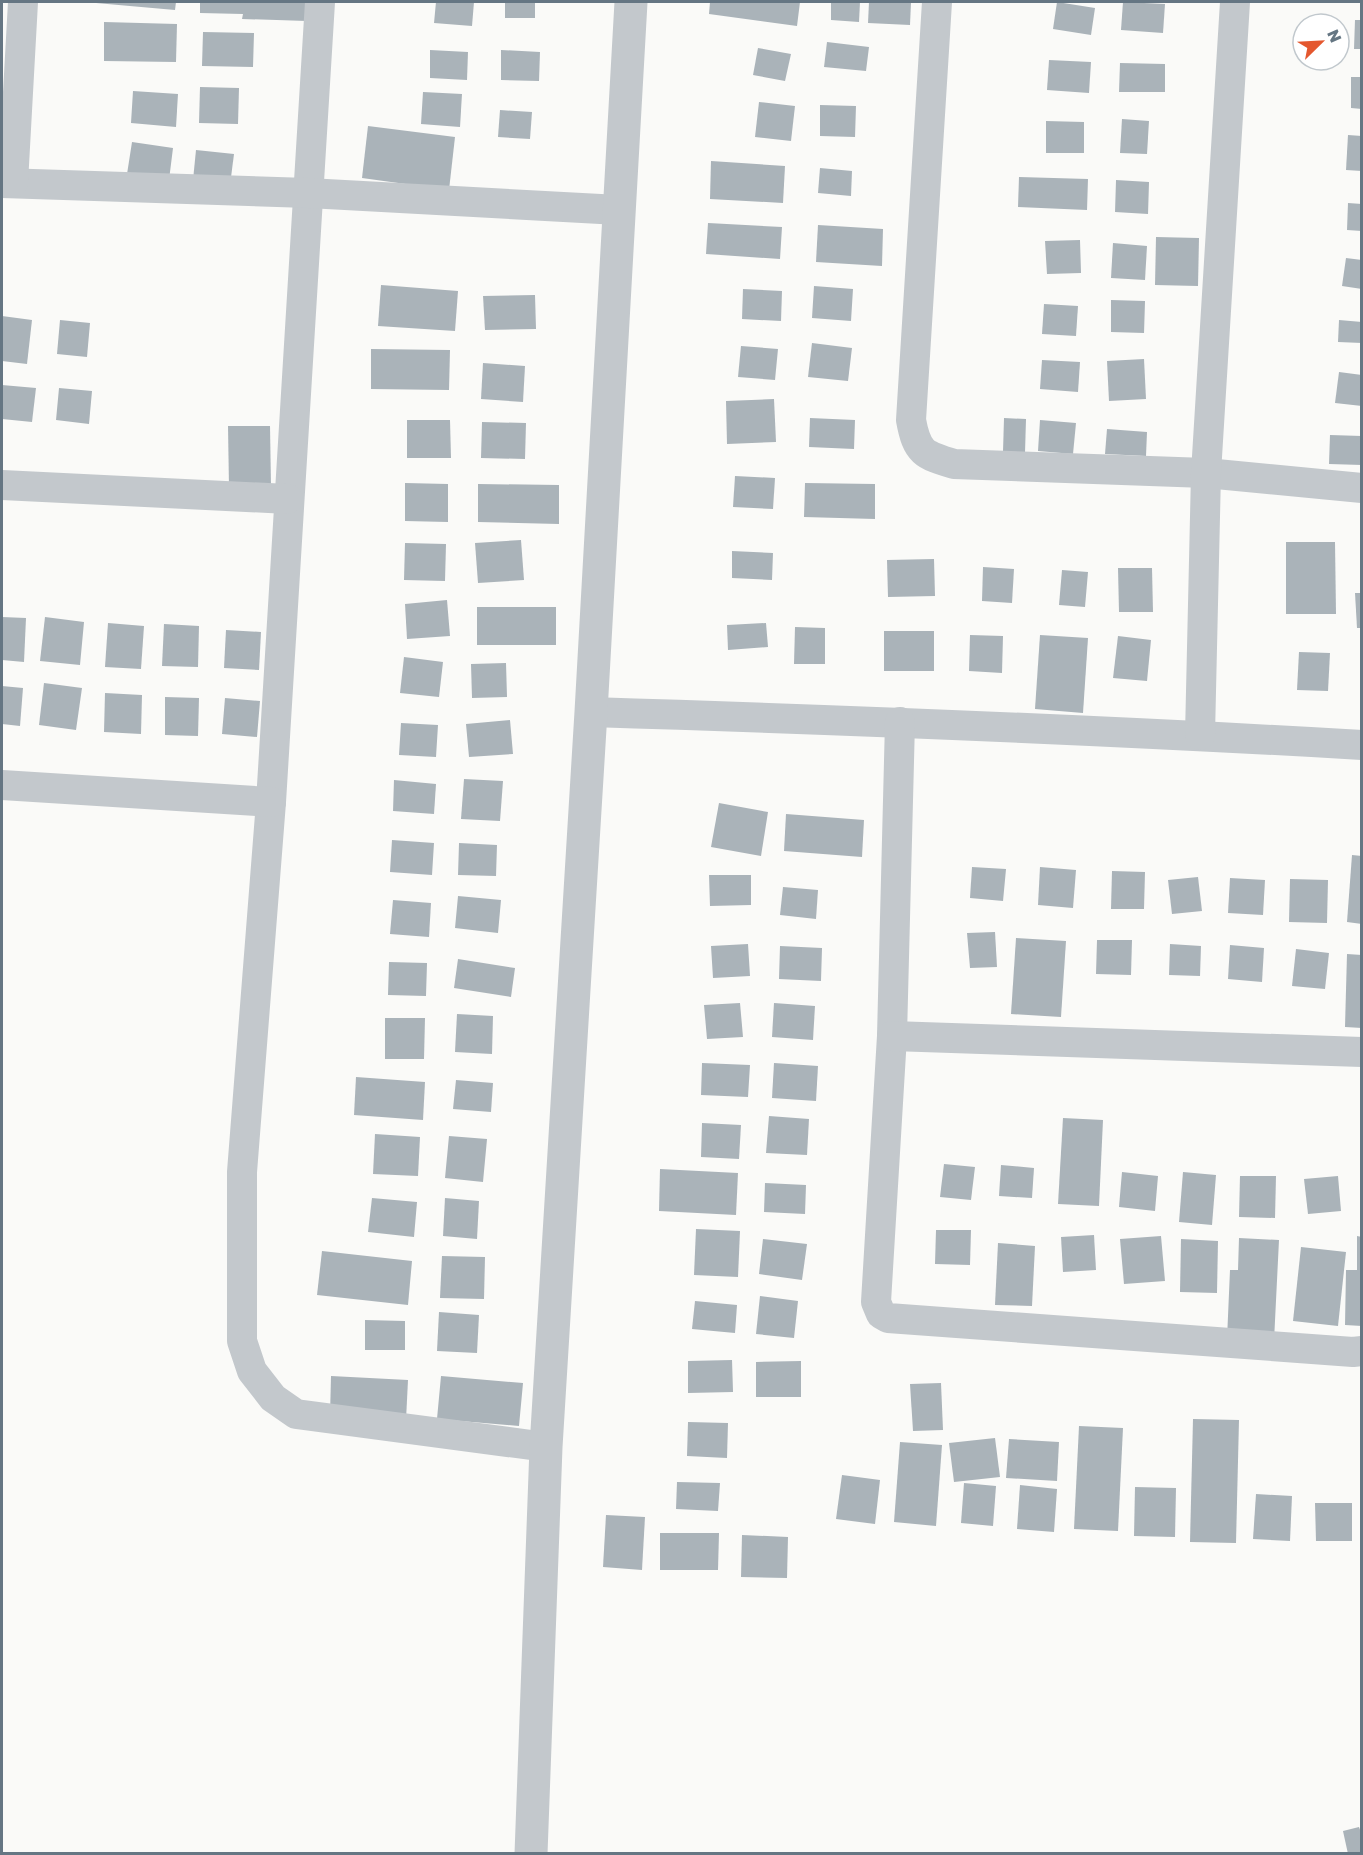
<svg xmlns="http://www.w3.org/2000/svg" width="1363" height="1855" viewBox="0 0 1363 1855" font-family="'Golos Text',sans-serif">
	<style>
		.building { fill: #aab3b9 }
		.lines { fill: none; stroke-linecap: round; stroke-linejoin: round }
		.minor { stroke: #c3c8cc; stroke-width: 30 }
		.tertiary { stroke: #c3c8cc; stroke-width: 33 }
	</style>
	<rect width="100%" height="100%" fill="#fafaf8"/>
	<g class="building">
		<polygon points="96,2 176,2 175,10 96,3"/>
		<polygon points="200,2 308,2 307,21 242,19 243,14 200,13"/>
		<polygon points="436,2 474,2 472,26 434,23"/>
		<rect x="505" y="2" width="30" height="16"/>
		<polygon points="710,2 800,2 797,26 709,14"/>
		<polygon points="831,2 860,2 859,22 831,20"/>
		<polygon points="869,2 911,2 910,25 868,23"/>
		<polygon points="1057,2 1095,8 1091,35 1053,29"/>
		<polygon points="1123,2 1165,4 1163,33 1121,30"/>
		<polygon points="1355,20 1362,20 1362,49 1354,49"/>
		<polygon points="104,22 177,24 176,62 104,61"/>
		<polygon points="203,32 254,33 253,67 202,66"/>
		<polygon points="827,42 869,47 866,71 824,67"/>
		<polygon points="758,48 791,54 785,81 753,75"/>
		<polygon points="430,50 468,52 467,80 430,78"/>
		<polygon points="501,50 540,52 539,81 501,80"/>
		<polygon points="1049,60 1091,62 1089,93 1047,90"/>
		<polygon points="1120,63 1165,64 1165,92 1119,92"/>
		<polygon points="1351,77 1362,77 1362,109 1351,108"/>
		<polygon points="200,87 239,88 238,124 199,123"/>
		<polygon points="133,91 178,94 176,127 131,123"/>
		<polygon points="423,92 462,94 460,127 421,124"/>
		<polygon points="759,102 795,106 791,141 755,137"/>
		<polygon points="820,105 856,106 855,137 820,136"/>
		<polygon points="500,110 532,112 530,139 498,137"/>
		<polygon points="1122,119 1149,121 1147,154 1120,153"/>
		<polygon points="1046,121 1084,122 1084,153 1046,153"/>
		<polygon points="368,126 455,137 449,190 362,178"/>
		<polygon points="1348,135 1362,136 1362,171 1346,170"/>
		<polygon points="132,142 173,148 169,180 127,174"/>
		<polygon points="196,150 234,154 230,185 193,180"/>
		<polygon points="711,161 785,166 783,203 710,199"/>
		<polygon points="820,168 852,171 851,196 818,193"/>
		<polygon points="1019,177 1088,179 1087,210 1018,207"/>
		<polygon points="1116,180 1149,182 1148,214 1115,212"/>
		<polygon points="1348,203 1362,204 1362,231 1347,230"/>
		<polygon points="708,223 782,227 780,259 706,254"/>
		<polygon points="818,225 883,229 882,266 816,262"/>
		<polygon points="1156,237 1199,238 1198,286 1155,285"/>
		<polygon points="1080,240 1081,273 1047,274 1045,241"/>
		<polygon points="1113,243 1147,246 1145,280 1111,278"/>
		<polygon points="1346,258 1362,260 1362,289 1342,286"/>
		<polygon points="381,285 458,291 455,331 378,326"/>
		<polygon points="814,286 853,289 851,321 812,318"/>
		<polygon points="743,289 782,291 781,321 742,319"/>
		<polygon points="535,295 536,329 485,330 483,296"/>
		<polygon points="1111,300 1145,301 1144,333 1111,332"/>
		<polygon points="1044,304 1078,306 1076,336 1042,334"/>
		<polygon points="2,316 32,320 27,364 2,361"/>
		<polygon points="60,320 90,323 87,357 57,354"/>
		<polygon points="1339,320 1362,322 1362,343 1338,342"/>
		<polygon points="812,343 852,348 848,381 808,377"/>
		<polygon points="741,346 778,349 775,380 738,377"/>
		<polygon points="371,349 450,350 449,390 371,389"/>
		<polygon points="1144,359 1146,399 1109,401 1107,361"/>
		<polygon points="1042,360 1080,362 1078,392 1040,389"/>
		<polygon points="483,363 525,366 523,402 481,399"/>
		<polygon points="1339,372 1362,375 1362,406 1335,403"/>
		<polygon points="2,385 36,388 32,422 2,419"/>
		<polygon points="59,388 92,391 89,424 56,420"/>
		<polygon points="774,399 776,442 727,444 726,401"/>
		<polygon points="810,418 855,420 854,449 809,447"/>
		<polygon points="1004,418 1026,419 1025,453 1003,452"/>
		<polygon points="407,420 450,420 451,458 407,458"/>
		<polygon points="1040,420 1076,423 1073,454 1038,451"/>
		<polygon points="482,422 526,423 525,459 481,458"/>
		<polygon points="228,426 270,426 271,487 229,488"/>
		<polygon points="1107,429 1147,432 1146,456 1105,454"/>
		<polygon points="1330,435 1362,436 1362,465 1329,464"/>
		<polygon points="735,476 775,478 773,509 733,507"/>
		<polygon points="405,483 448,484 448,522 405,521"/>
		<polygon points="805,483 875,484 875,519 804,517"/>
		<polygon points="478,484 559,485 559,524 478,522"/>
		<polygon points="521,540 524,580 478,583 475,543"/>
		<polygon points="1286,542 1335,542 1336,614 1286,614"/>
		<polygon points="405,543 446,544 445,581 404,580"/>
		<polygon points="732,551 773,553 772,580 732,578"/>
		<polygon points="934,559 935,596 888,597 887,560"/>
		<polygon points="983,567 1014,569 1012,603 982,601"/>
		<polygon points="1118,568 1152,568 1153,612 1119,612"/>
		<polygon points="1062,570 1088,572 1085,607 1059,605"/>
		<polygon points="1355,593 1362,593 1362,628 1357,628"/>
		<polygon points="447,600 450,636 407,639 405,604"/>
		<rect x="477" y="607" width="79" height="38"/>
		<polygon points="2,617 26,618 24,662 2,660"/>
		<polygon points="45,617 84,622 80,665 40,661"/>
		<polygon points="108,623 144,626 141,669 105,667"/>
		<polygon points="766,623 768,647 728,650 727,625"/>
		<polygon points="164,624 199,626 198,667 162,666"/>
		<polygon points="795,627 825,628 825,664 794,664"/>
		<polygon points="226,630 261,632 259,670 224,668"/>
		<rect x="884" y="631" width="50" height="40"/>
		<polygon points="970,635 1003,636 1002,673 969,671"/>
		<polygon points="1040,635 1088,638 1083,713 1035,709"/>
		<polygon points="1118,636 1151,640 1147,681 1113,678"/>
		<polygon points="1299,652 1330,653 1328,691 1297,690"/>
		<polygon points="404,657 443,662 439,697 400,693"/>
		<polygon points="506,663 507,697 472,698 471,664"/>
		<polygon points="44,683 82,688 76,730 39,725"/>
		<polygon points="2,686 23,688 20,726 2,724"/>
		<polygon points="105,693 142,695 141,734 104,732"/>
		<polygon points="165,697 199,698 198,736 165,735"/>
		<polygon points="225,698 260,701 257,737 222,734"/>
		<polygon points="510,720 513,754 469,757 466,724"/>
		<polygon points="401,723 438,725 436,757 399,755"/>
		<polygon points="464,779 503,781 500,821 461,819"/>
		<polygon points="394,780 436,784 434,814 393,811"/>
		<polygon points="719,803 768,812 761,856 711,847"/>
		<polygon points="786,814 864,820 862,857 784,851"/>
		<polygon points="392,840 434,843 432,875 390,872"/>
		<polygon points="459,843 497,845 496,876 458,875"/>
		<polygon points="1352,855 1362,856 1362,924 1347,922"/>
		<polygon points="972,867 1006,869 1003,901 970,898"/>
		<polygon points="1040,867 1076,870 1073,908 1038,905"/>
		<polygon points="1112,871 1145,872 1144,909 1111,909"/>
		<polygon points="709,875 751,875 751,905 710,906"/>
		<polygon points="1198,877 1202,911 1172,914 1168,880"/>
		<polygon points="1230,878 1265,880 1263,915 1228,913"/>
		<polygon points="1290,879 1328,880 1327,923 1289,922"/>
		<polygon points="783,887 818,890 816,919 780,915"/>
		<polygon points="458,896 501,900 498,933 455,928"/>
		<polygon points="393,900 431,903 429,937 390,934"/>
		<polygon points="995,932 997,967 970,968 967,933"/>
		<polygon points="1016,938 1066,941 1061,1017 1011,1014"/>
		<polygon points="1097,940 1132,940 1131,975 1096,974"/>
		<polygon points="748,944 750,976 713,978 711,946"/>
		<polygon points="1170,944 1201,946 1200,976 1169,975"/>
		<polygon points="1230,945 1264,948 1262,982 1228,979"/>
		<polygon points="780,946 822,948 821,981 779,979"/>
		<polygon points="1296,949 1329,953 1325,989 1292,986"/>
		<polygon points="1347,954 1362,955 1362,1028 1345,1027"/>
		<polygon points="458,959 515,968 511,997 454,988"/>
		<polygon points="389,962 427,963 426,996 388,995"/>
		<polygon points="740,1003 743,1037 707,1039 704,1005"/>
		<polygon points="774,1003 815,1006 813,1040 772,1037"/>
		<polygon points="457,1014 493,1016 492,1054 455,1052"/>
		<polygon points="385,1018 425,1018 424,1059 385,1059"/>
		<polygon points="702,1063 750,1065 748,1097 701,1095"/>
		<polygon points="774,1063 818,1066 816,1101 772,1098"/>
		<polygon points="356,1077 425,1082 423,1120 354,1115"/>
		<polygon points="456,1080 493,1083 491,1112 453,1109"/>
		<polygon points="769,1116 809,1119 807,1155 766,1153"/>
		<polygon points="1063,1118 1103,1120 1099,1206 1058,1204"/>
		<polygon points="702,1123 741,1125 739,1159 701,1157"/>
		<polygon points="375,1134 420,1137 418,1176 373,1174"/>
		<polygon points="449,1136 487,1139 483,1182 445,1178"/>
		<polygon points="944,1164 975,1167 971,1200 940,1197"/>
		<polygon points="1001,1165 1034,1168 1032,1198 999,1196"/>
		<polygon points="660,1169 738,1173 736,1215 659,1211"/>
		<polygon points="1122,1172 1158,1176 1155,1211 1119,1207"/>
		<polygon points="1183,1172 1216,1175 1212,1225 1179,1222"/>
		<polygon points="1240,1176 1276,1176 1275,1218 1239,1217"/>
		<polygon points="1338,1176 1341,1211 1308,1214 1304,1179"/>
		<polygon points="765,1183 806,1185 805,1214 764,1212"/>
		<polygon points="372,1198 417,1202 414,1237 368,1232"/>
		<polygon points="445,1198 479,1201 477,1239 443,1236"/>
		<polygon points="696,1229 740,1231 738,1277 694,1275"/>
		<polygon points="936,1230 971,1230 970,1265 935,1264"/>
		<polygon points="1094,1235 1096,1270 1063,1272 1061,1237"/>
		<polygon points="1161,1236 1165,1281 1124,1284 1120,1239"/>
		<polygon points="1357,1236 1362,1237 1362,1326 1345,1325 1346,1270 1357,1270"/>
		<polygon points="1239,1238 1279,1240 1274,1341 1227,1339 1230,1270 1238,1270"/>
		<polygon points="763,1239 807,1244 802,1280 759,1274"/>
		<polygon points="1181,1239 1218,1241 1217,1293 1180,1292"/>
		<polygon points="998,1243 1035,1246 1032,1306 995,1305"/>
		<polygon points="1301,1247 1346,1252 1338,1326 1293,1321"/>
		<polygon points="322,1251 412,1261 408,1305 317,1295"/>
		<polygon points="442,1256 485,1257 484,1299 440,1298"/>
		<polygon points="760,1296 798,1301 794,1338 756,1334"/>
		<polygon points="695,1301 737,1305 735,1333 692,1329"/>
		<polygon points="439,1312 479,1315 477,1353 437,1351"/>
		<polygon points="365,1320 405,1321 405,1350 365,1350"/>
		<polygon points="732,1360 733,1392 688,1393 688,1361"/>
		<polygon points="801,1361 801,1397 756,1397 756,1362"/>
		<polygon points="331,1376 408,1380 406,1420 330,1416"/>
		<polygon points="441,1376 523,1383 519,1426 437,1419"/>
		<polygon points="941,1383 943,1430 913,1431 910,1384"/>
		<polygon points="1193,1419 1239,1420 1236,1543 1190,1542"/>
		<polygon points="688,1422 728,1423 727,1458 687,1456"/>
		<polygon points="1079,1426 1123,1428 1118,1531 1074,1529"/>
		<polygon points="995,1438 1000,1477 954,1482 949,1443"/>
		<polygon points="1009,1439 1059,1442 1057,1481 1006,1478"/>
		<polygon points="900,1442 942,1445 936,1526 894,1522"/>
		<polygon points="842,1475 880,1480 875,1524 836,1519"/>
		<polygon points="677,1482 720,1483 718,1511 676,1509"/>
		<polygon points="964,1483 996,1486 993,1526 961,1523"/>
		<polygon points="1020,1485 1057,1489 1054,1532 1017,1529"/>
		<polygon points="1135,1487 1176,1488 1175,1537 1134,1536"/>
		<polygon points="1256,1494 1292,1496 1290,1541 1253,1539"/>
		<polygon points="1315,1503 1352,1503 1352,1541 1316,1541"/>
		<polygon points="606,1515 645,1517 642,1570 603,1567"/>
		<polygon points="660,1533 719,1533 718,1570 660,1570"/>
		<polygon points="742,1535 788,1537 787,1578 741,1577"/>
		<polygon points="1359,1827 1362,1835 1362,1853 1348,1854 1343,1831"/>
	</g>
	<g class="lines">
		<g class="minor">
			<polyline points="320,2 271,802 242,1172 242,1341 252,1371 273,1398 296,1414 546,1447"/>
			<path d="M937,2L911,420C917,453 924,455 954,464L1206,473L1362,488"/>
			<polyline points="2,183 308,193 619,210"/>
			<polyline points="13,183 23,2"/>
			<polyline points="2,485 288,499"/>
			<path d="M591,712C848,720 1105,730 1362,745"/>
			<polyline points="900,722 892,1036 876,1302 881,1314 888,1318 1353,1352 1362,1351"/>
			<polyline points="1200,735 1206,473 1235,2"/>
			<polyline points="2,785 271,802"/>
			<polyline points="892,1036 1362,1052"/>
		</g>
		<polyline class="tertiary" points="531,1854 546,1447 591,712 631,2"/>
	</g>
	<rect width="1363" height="1855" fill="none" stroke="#657683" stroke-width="6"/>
	<g transform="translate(1321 42) rotate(66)"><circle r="28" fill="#ffffff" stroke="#c1c8cd" stroke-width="1.5"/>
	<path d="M0-4.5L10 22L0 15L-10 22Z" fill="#e4572e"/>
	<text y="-9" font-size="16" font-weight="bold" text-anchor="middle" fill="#657683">N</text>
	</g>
</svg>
